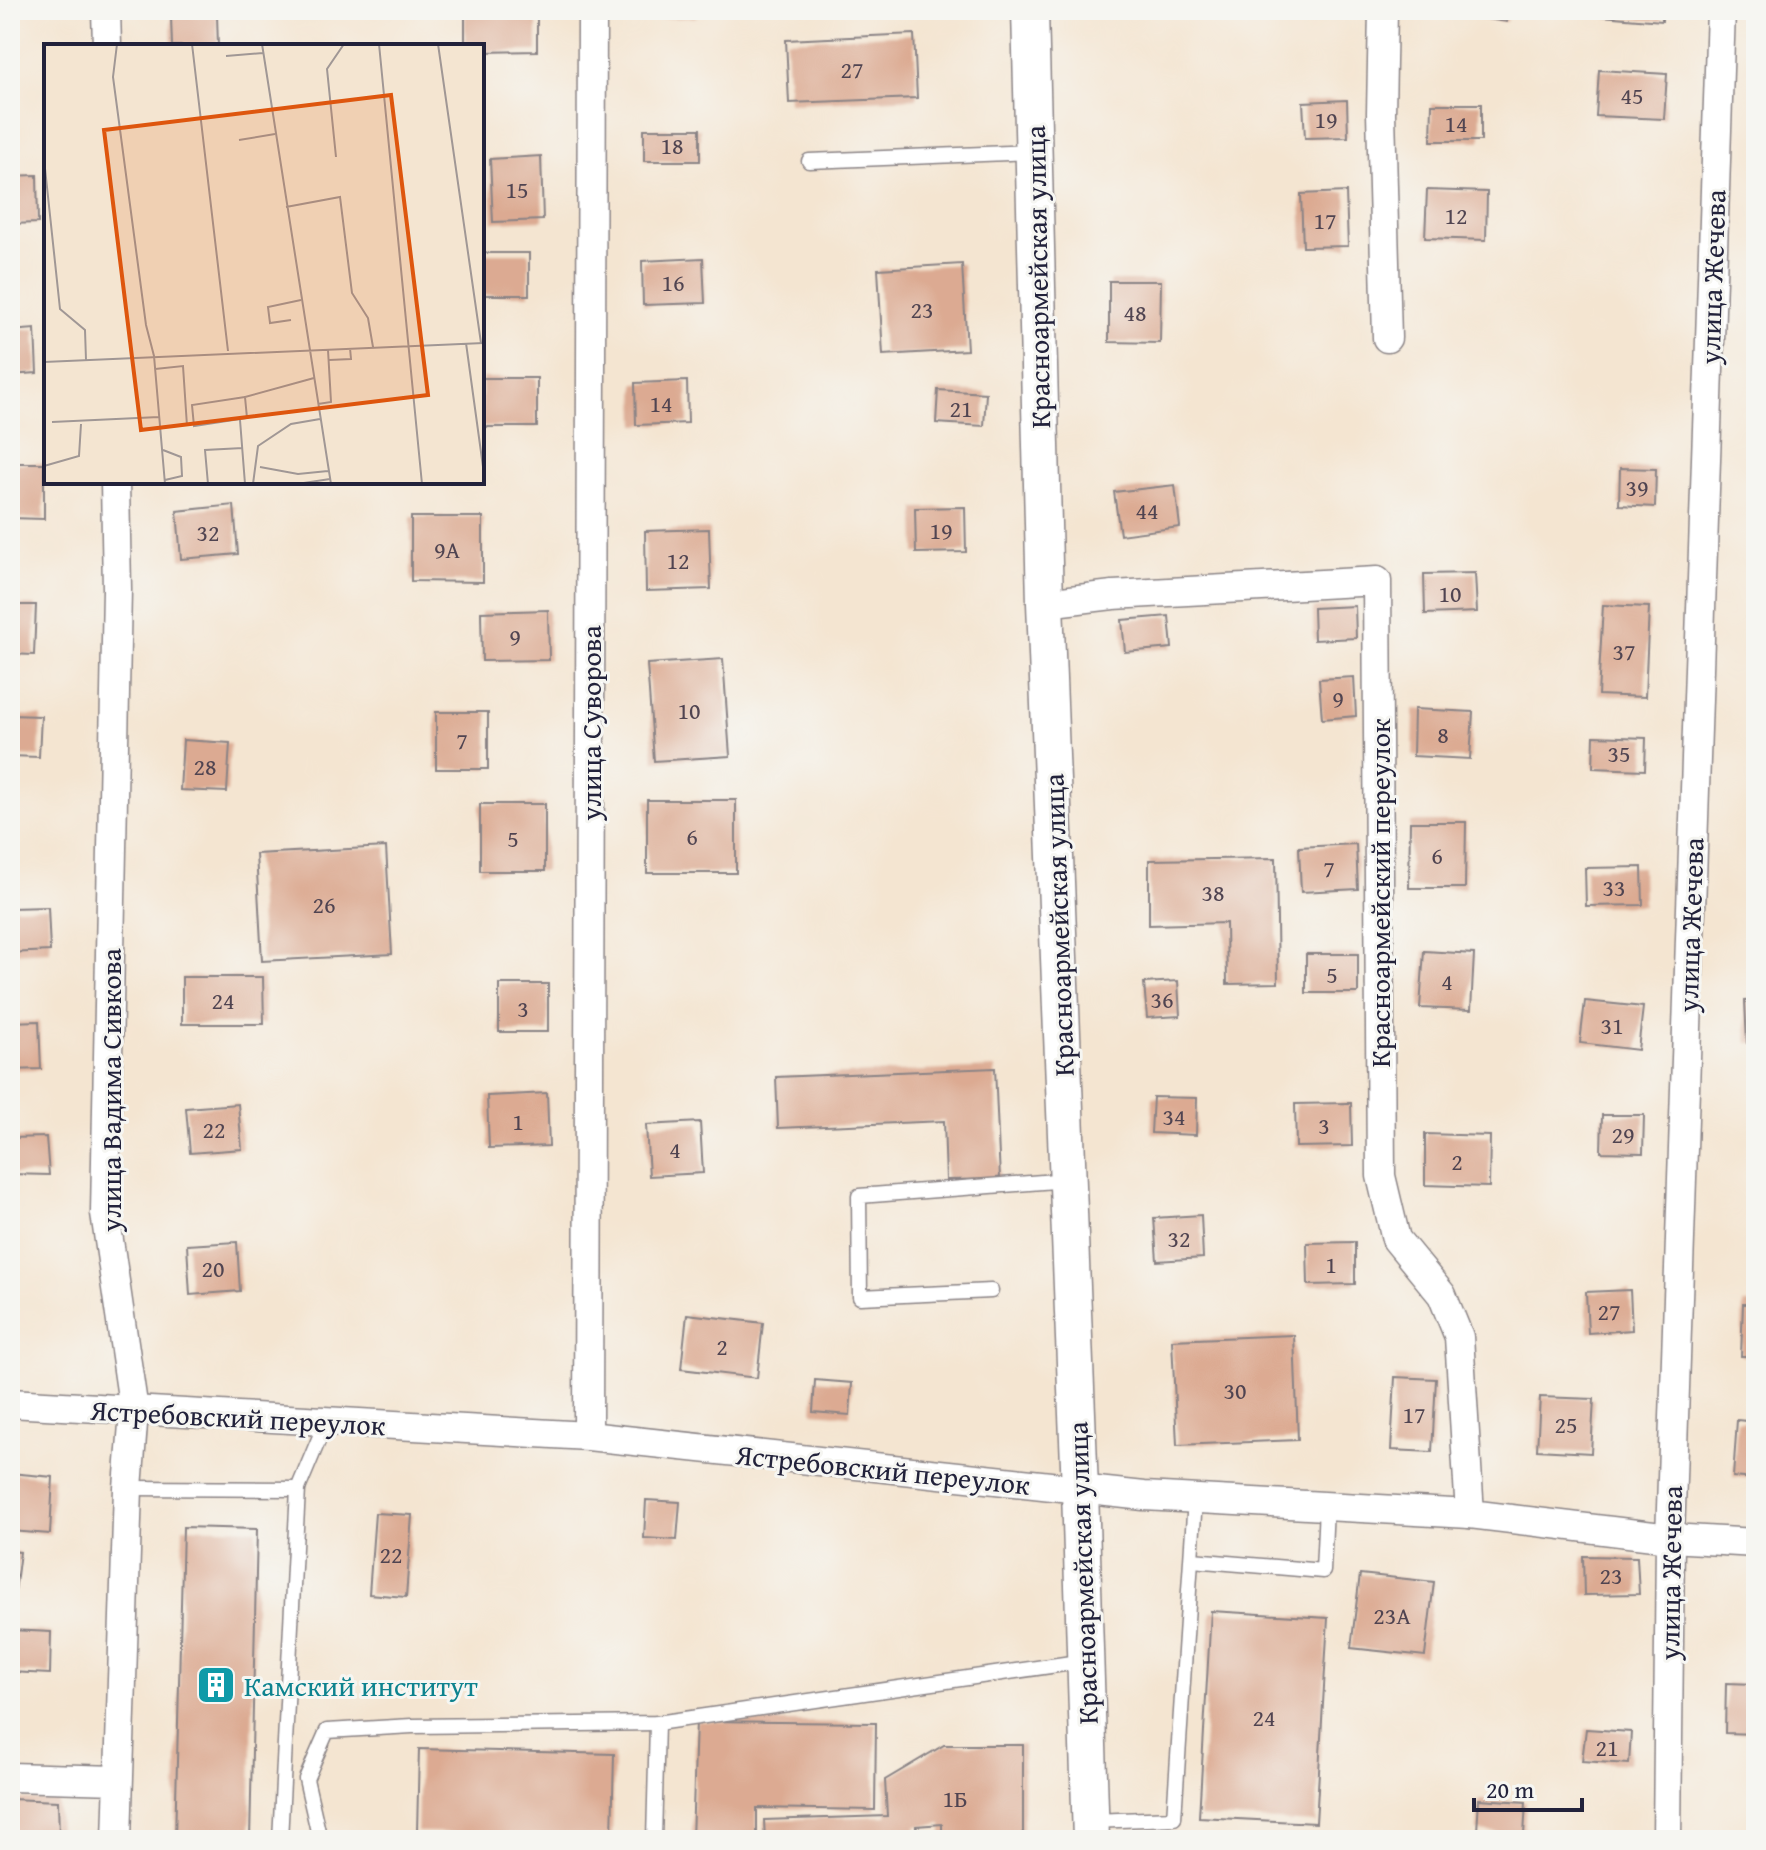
<svg xmlns="http://www.w3.org/2000/svg" width="1766" height="1850" viewBox="0 0 1766 1850" font-family="'Gentium Book Plus',serif">
	<style>
		.building { fill: #dcaa92 }
		.lines { fill: none; stroke-linecap: round; stroke-linejoin: round }
		.service-casing { stroke: #8b8486; stroke-width: 17 }
		.minor-casing { stroke: #8b8486; stroke-width: 31 }
		.tertiary-casing { stroke: #8b8486; stroke-width: 39 }
		.service { stroke: #fff; stroke-width: 14 }
		.minor { stroke: #fff; stroke-width: 28 }
		.tertiary { stroke: #fff; stroke-width: 36 }
		.labels { text-anchor: middle; dominant-baseline: central; stroke-width: 6; stroke-linejoin: round; paint-order: stroke }
		.number-label { font-size: 24px; fill: #504451 }
		.street-label { font-size: 28px; fill: #22223b; stroke: #f6f6f2 }
		.culture-label { font-size: 28px; fill: #0d838f; stroke: #f6f6f2; text-anchor: start }
		.inset-road { fill: none; stroke: #a09795; stroke-width: 2 }
		.view { fill: #de560e; fill-opacity: 0.15; stroke: #de560e; stroke-width: 4 }
		.inset-edge { fill: none; stroke: #22223b; stroke-width: 4 }
	</style>
	<rect width="100%" height="100%" fill="#f6f6f2"/>
	<filter id="ink" filterUnits="userSpaceOnUse"><feTurbulence type="fractalNoise" baseFrequency=".0125" numOctaves="2"/><feDisplacementMap in="SourceGraphic" scale="16" xChannelSelector="R" yChannelSelector="G"/><feConvolveMatrix kernelMatrix="1 2 1 2 8 2 1 2 1" color-interpolation-filters="sRGB"/></filter>
	<filter id="wash" filterUnits="userSpaceOnUse"><feTurbulence type="fractalNoise" baseFrequency=".006" numOctaves="4" result="noise"/><feDisplacementMap in="SourceGraphic" scale="32" xChannelSelector="R" yChannelSelector="G"/><feGaussianBlur stdDeviation="1.8" result="paint"/><feColorMatrix in="noise" values="0 0 0 0 0 0 0 0 0 0 0 0 0 0 0 0 0 1.4 0 .05"/><feComposite in="paint" operator="in"/></filter>
	<g filter="url(#wash)">
		<rect width="100%" height="100%" fill="#f4e5d1"/>
		<g id="blocks">
			<g class="building">
				<polygon points="465,10 537,10 537,51 482,52 482,46 465,46"/>
				<polygon points="643,10 697,10 697,17 644,19"/>
				<polygon points="1465,10 1509,10 1507,22 1464,16"/>
				<polygon points="1603,10 1662,10 1662,21 1602,16"/>
				<polygon points="217,15 218,46 172,46 171,17"/>
				<polygon points="914,34 917,98 789,103 786,40"/>
				<polygon points="1599,70 1667,74 1664,119 1596,116"/>
				<polygon points="1347,100 1348,137 1305,138 1303,102"/>
				<polygon points="1432,104 1481,104 1481,141 1431,141"/>
				<rect x="644" y="129" width="56" height="32"/>
				<polygon points="541,156 543,220 493,222 490,159"/>
				<polygon points="37,175 38,223 10,224 10,176"/>
				<polygon points="1427,190 1487,192 1486,240 1425,238"/>
				<polygon points="1346,192 1348,246 1303,247 1301,194"/>
				<rect x="482" y="253" width="47" height="42"/>
				<polygon points="703,258 705,303 643,305 642,261"/>
				<polygon points="962,264 967,350 883,355 878,269"/>
				<polygon points="1109,281 1161,281 1160,343 1109,342"/>
				<polygon points="35,329 37,373 10,375 10,331"/>
				<rect x="482" y="378" width="55" height="49"/>
				<polygon points="687,381 688,423 636,425 635,383"/>
				<polygon points="938,390 986,393 984,426 936,423"/>
				<polygon points="10,463 44,463 44,519 10,518"/>
				<polygon points="1620,468 1656,469 1655,507 1619,505"/>
				<polygon points="1175,485 1180,527 1120,535 1114,492"/>
				<polygon points="234,505 238,554 181,559 177,511"/>
				<polygon points="965,507 966,552 916,553 915,508"/>
				<polygon points="411,517 483,517 483,582 411,581"/>
				<polygon points="709,529 711,589 646,591 645,531"/>
				<polygon points="1475,573 1477,612 1425,614 1424,574"/>
				<polygon points="10,605 36,605 34,655 10,654"/>
				<polygon points="1603,605 1649,607 1645,697 1598,695"/>
				<polygon points="1355,606 1356,638 1314,640 1313,608"/>
				<polygon points="548,610 549,660 482,661 481,612"/>
				<polygon points="1169,616 1172,648 1125,652 1122,620"/>
				<polygon points="723,659 730,756 654,761 647,664"/>
				<polygon points="1354,677 1356,716 1322,719 1319,679"/>
				<polygon points="1414,709 1473,712 1470,759 1413,756"/>
				<rect x="436" y="712" width="52" height="57"/>
				<polygon points="10,715 41,716 39,757 10,756"/>
				<polygon points="1594,736 1646,738 1645,770 1593,768"/>
				<polygon points="183,740 230,743 227,792 180,790"/>
				<rect x="1752" y="768" width="4" height="56"/>
				<rect x="647" y="800" width="89" height="73"/>
				<rect x="480" y="804" width="65" height="67"/>
				<polygon points="1410,822 1466,822 1465,888 1409,888"/>
				<polygon points="1356,844 1358,889 1301,892 1299,847"/>
				<polygon points="386,847 392,954 262,961 256,854"/>
				<polygon points="1276,858 1278,983 1227,984 1226,923 1149,925 1149,860"/>
				<polygon points="1642,867 1643,905 1586,906 1585,868"/>
				<polygon points="48,907 50,951 10,953 10,908"/>
				<polygon points="1424,951 1474,954 1471,1010 1420,1008"/>
				<rect x="1306" y="954" width="52" height="39"/>
				<polygon points="182,977 263,977 264,1024 182,1024"/>
				<polygon points="1178,981 1180,1016 1147,1018 1144,983"/>
				<rect x="499" y="984" width="49" height="48"/>
				<polygon points="1756,1000 1756,1043 1747,1043 1745,1001"/>
				<polygon points="1585,1001 1643,1007 1638,1050 1580,1043"/>
				<polygon points="39,1021 41,1069 10,1070 10,1022"/>
				<polygon points="995,1068 1000,1179 946,1180 944,1121 778,1128 776,1077"/>
				<polygon points="547,1093 549,1146 489,1148 487,1096"/>
				<polygon points="1153,1097 1197,1098 1196,1135 1151,1133"/>
				<polygon points="1351,1103 1352,1146 1296,1147 1295,1104"/>
				<polygon points="238,1104 242,1149 190,1153 186,1108"/>
				<polygon points="1602,1115 1644,1115 1643,1153 1601,1152"/>
				<polygon points="700,1122 703,1173 649,1176 646,1125"/>
				<polygon points="1425,1134 1490,1136 1489,1187 1425,1185"/>
				<polygon points="46,1137 49,1175 10,1174 10,1138"/>
				<polygon points="1201,1215 1203,1258 1157,1261 1154,1218"/>
				<polygon points="237,1242 240,1291 190,1295 187,1245"/>
				<polygon points="1355,1242 1355,1284 1308,1285 1307,1243"/>
				<polygon points="1630,1290 1632,1330 1588,1333 1586,1292"/>
				<polygon points="1743,1304 1756,1304 1756,1356 1741,1356"/>
				<polygon points="687,1314 763,1323 757,1378 681,1369"/>
				<polygon points="1294,1335 1298,1440 1177,1445 1172,1340"/>
				<polygon points="1395,1377 1436,1379 1432,1452 1391,1450"/>
				<polygon points="815,1380 852,1383 850,1415 813,1412"/>
				<polygon points="1540,1397 1594,1399 1591,1453 1537,1450"/>
				<polygon points="1737,1420 1756,1422 1756,1479 1733,1477"/>
				<polygon points="10,1473 53,1477 50,1534 10,1531"/>
				<polygon points="646,1500 680,1502 677,1540 644,1538"/>
				<polygon points="375,1513 412,1515 406,1597 369,1594"/>
				<polygon points="183,1527 257,1529 250,1840 175,1840"/>
				<polygon points="10,1551 20,1552 15,1592 10,1592"/>
				<polygon points="1583,1556 1637,1557 1639,1594 1584,1595"/>
				<polygon points="1360,1574 1434,1582 1425,1656 1351,1648"/>
				<polygon points="1211,1611 1328,1618 1316,1823 1199,1817"/>
				<polygon points="10,1630 51,1632 50,1674 10,1672"/>
				<polygon points="1726,1683 1756,1684 1756,1734 1725,1733"/>
				<polygon points="696,1721 876,1723 875,1810 757,1808 757,1840 692,1840"/>
				<polygon points="1586,1729 1631,1732 1629,1764 1582,1761"/>
				<polygon points="944,1745 1023,1745 1023,1840 942,1840 942,1824 916,1826 916,1840 765,1840 764,1820 887,1816 885,1780"/>
				<polygon points="419,1749 614,1754 612,1837 417,1832"/>
				<polygon points="10,1799 58,1801 59,1836 10,1832"/>
				<polygon points="1479,1799 1526,1802 1524,1835 1477,1831"/>
			</g>
		</g>
	</g>
	<g filter="url(#ink)">
		<use href="#blocks" fill-opacity="0" stroke="#8b8486" stroke-width="2"/>
		<g class="lines">
			<g class="service-casing">
				<g id="service">
					<polyline points="809,161 1033,152"/>
					<polyline points="991,1291 860,1297 859,1196 1068,1180"/>
					<polyline points="128,1488 298,1489 280,1840"/>
					<polyline points="298,1489 326,1422"/>
					<polyline points="1192,1560 1323,1571 1326,1507"/>
					<polyline points="1091,1821 1174,1818 1195,1499"/>
					<polyline points="320,1840 306,1779 327,1731 412,1726 657,1723 1085,1661"/>
					<polyline points="654,1840 657,1723"/>
				</g>
			</g>
			<g class="minor-casing">
				<g id="minor">
					<polyline points="106,10 107,46"/>
					<polyline points="1383,10 1381,113 1387,338"/>
					<polyline points="115,482 117,589 105,1213 134,1411 128,1488 117,1840"/>
					<polyline points="1045,603 1113,595 1377,581 1381,1176 1396,1239 1442,1295 1459,1337 1470,1514"/>
					<polyline points="10,1403 588,1436 1144,1496 1470,1514 1670,1538 1756,1543"/>
					<polyline points="588,1436 592,10"/>
					<polyline points="10,1777 117,1780"/>
					<polyline points="1667,1840 1670,1538 1721,10"/>
				</g>
			</g>
			<g class="tertiary-casing">
				<polyline id="tertiary" points="1030,10 1045,603 1080,1490 1091,1840"/>
			</g>
			<use href="#service" class="service"/>
			<use href="#minor" class="minor"/>
			<use href="#tertiary" class="tertiary"/>
		</g>
	</g>
	<defs>
		<g id="building-square" transform="scale(2)"><rect x="-9" y="-9" width="18" height="18" rx="4" fill="#0f9aa8" stroke="#f6f6f2"/><path d="M-4-6H4V6H1V3H-1V6H-4ZM-2.5-4.3h1.7v1.8h-1.7ZM.8-4.3h1.7v1.8H.8ZM-2.5-1h1.7V.8h-1.7ZM.8-1h1.7V.8H.8Z" fill="#fff"/></g>
	</defs>
	<g fill-rule="evenodd">
		<use href="#building-square" x="216" y="1685"/>
	</g>
	<g class="labels">
		<g class="number-label">
			<text x="852" y="69">27</text>
			<text x="1632" y="95">45</text>
			<text x="1326" y="119">19</text>
			<text x="1456" y="123">14</text>
			<text x="672" y="145">18</text>
			<text x="517" y="189">15</text>
			<text x="1456" y="215">12</text>
			<text x="1325" y="220">17</text>
			<text x="673" y="282">16</text>
			<text x="922" y="309">23</text>
			<text x="1135" y="312">48</text>
			<text x="661" y="403">14</text>
			<text x="961" y="408">21</text>
			<text x="1637" y="487">39</text>
			<text x="1147" y="510">44</text>
			<text x="941" y="530">19</text>
			<text x="208" y="532">32</text>
			<text x="447" y="549">9А</text>
			<text x="678" y="560">12</text>
			<text x="1450" y="593">10</text>
			<text x="515" y="636">9</text>
			<text x="1624" y="651">37</text>
			<text x="1338" y="698">9</text>
			<text x="689" y="710">10</text>
			<text x="1443" y="734">8</text>
			<text x="462" y="740">7</text>
			<text x="1619" y="753">35</text>
			<text x="205" y="766">28</text>
			<text x="692" y="836">6</text>
			<text x="513" y="838">5</text>
			<text x="1437" y="855">6</text>
			<text x="1329" y="868">7</text>
			<text x="1614" y="887">33</text>
			<text x="1213" y="892">38</text>
			<text x="324" y="904">26</text>
			<text x="1332" y="974">5</text>
			<text x="1447" y="981">4</text>
			<text x="1162" y="999">36</text>
			<text x="223" y="1000">24</text>
			<text x="523" y="1008">3</text>
			<text x="1612" y="1025">31</text>
			<text x="1174" y="1116">34</text>
			<text x="518" y="1121">1</text>
			<text x="1324" y="1125">3</text>
			<text x="214" y="1129">22</text>
			<text x="1623" y="1134">29</text>
			<text x="675" y="1149">4</text>
			<text x="1457" y="1161">2</text>
			<text x="1179" y="1238">32</text>
			<text x="1331" y="1264">1</text>
			<text x="213" y="1268">20</text>
			<text x="1609" y="1311">27</text>
			<text x="722" y="1346">2</text>
			<text x="1235" y="1390">30</text>
			<text x="1414" y="1414">17</text>
			<text x="1566" y="1424">25</text>
			<text x="391" y="1554">22</text>
			<text x="1611" y="1575">23</text>
			<text x="1392" y="1615">23А</text>
			<text x="1264" y="1717">24</text>
			<text x="1607" y="1747">21</text>
			<text x="955" y="1798">1Б</text>
		</g>
		<g class="street-label">
			<text transform="translate(1037 277) rotate(-91)">Красноармейская улица</text>
			<text transform="translate(1712 277) rotate(-88)">улица Жечева</text>
			<text transform="translate(590 723) rotate(-90)">улица Суворова</text>
			<text transform="translate(1379 893) rotate(-90)">Красноармейский переулок</text>
			<text transform="translate(1058 925) rotate(-92)">Красноармейская улица</text>
			<text transform="translate(1690 925) rotate(-88)">улица Жечева</text>
			<text transform="translate(110 1090) rotate(-90)">улица Вадима Сивкова</text>
			<text transform="translate(238 1417) rotate(3)">Ястребовский переулок</text>
			<text transform="translate(883 1469) rotate(6)">Ястребовский переулок</text>
			<text transform="translate(1082 1573) rotate(-92)">Красноармейская улица</text>
			<text transform="translate(1670 1573) rotate(-89)">улица Жечева</text>
		</g>
		<g class="culture-label">
			<text x="244" y="1685">Камский институт</text>
		</g>
	</g>
	<g transform="translate(44 44)">
		<rect width="440" height="440" fill="#f4e5d1"/>
		<path class="inset-road" d="M73,0L69,33L102,281L110,312L121,440M148,0L184,307M218,0L287,440M335,0L378,440M394,0L437,299M182,12L219,9M195,96L231,90M292,113L283,25L300,0M0,115L16,265L41,286L42,316M242,163L296,153L308,249L324,274L329,303M247,276L226,279L224,263L257,256M422,299L440,430M285,316L307,315L306,304M0,318L440,299M111,325L139,322L143,382M201,353L148,361L150,382L203,374L201,353L270,334M274,360L287,358L284,306M196,376L201,440M8,378L115,373M119,406L137,413L138,432L121,436M0,422L35,412L37,380M216,423L254,430L284,427M164,440L161,406L199,404M209,440L214,402L247,380L276,375M253,440L286,435"/>
		<path class="view" d="M347,51L384,351L97,386L60,86Z"/>
		<rect width="440" height="440" class="inset-edge"/>
	</g>
	<rect width="1766" height="1850" fill="none" stroke="#f6f6f2" stroke-width="40"/>
	<path d="M1474 1798v12h108v-12" fill="none" stroke="#22223b" stroke-width="4"/>
	<text x="1486" y="1798" font-size="24" fill="#22223b" stroke="#f6f6f2" stroke-width="6" paint-order="stroke">20 m</text>
</svg>
